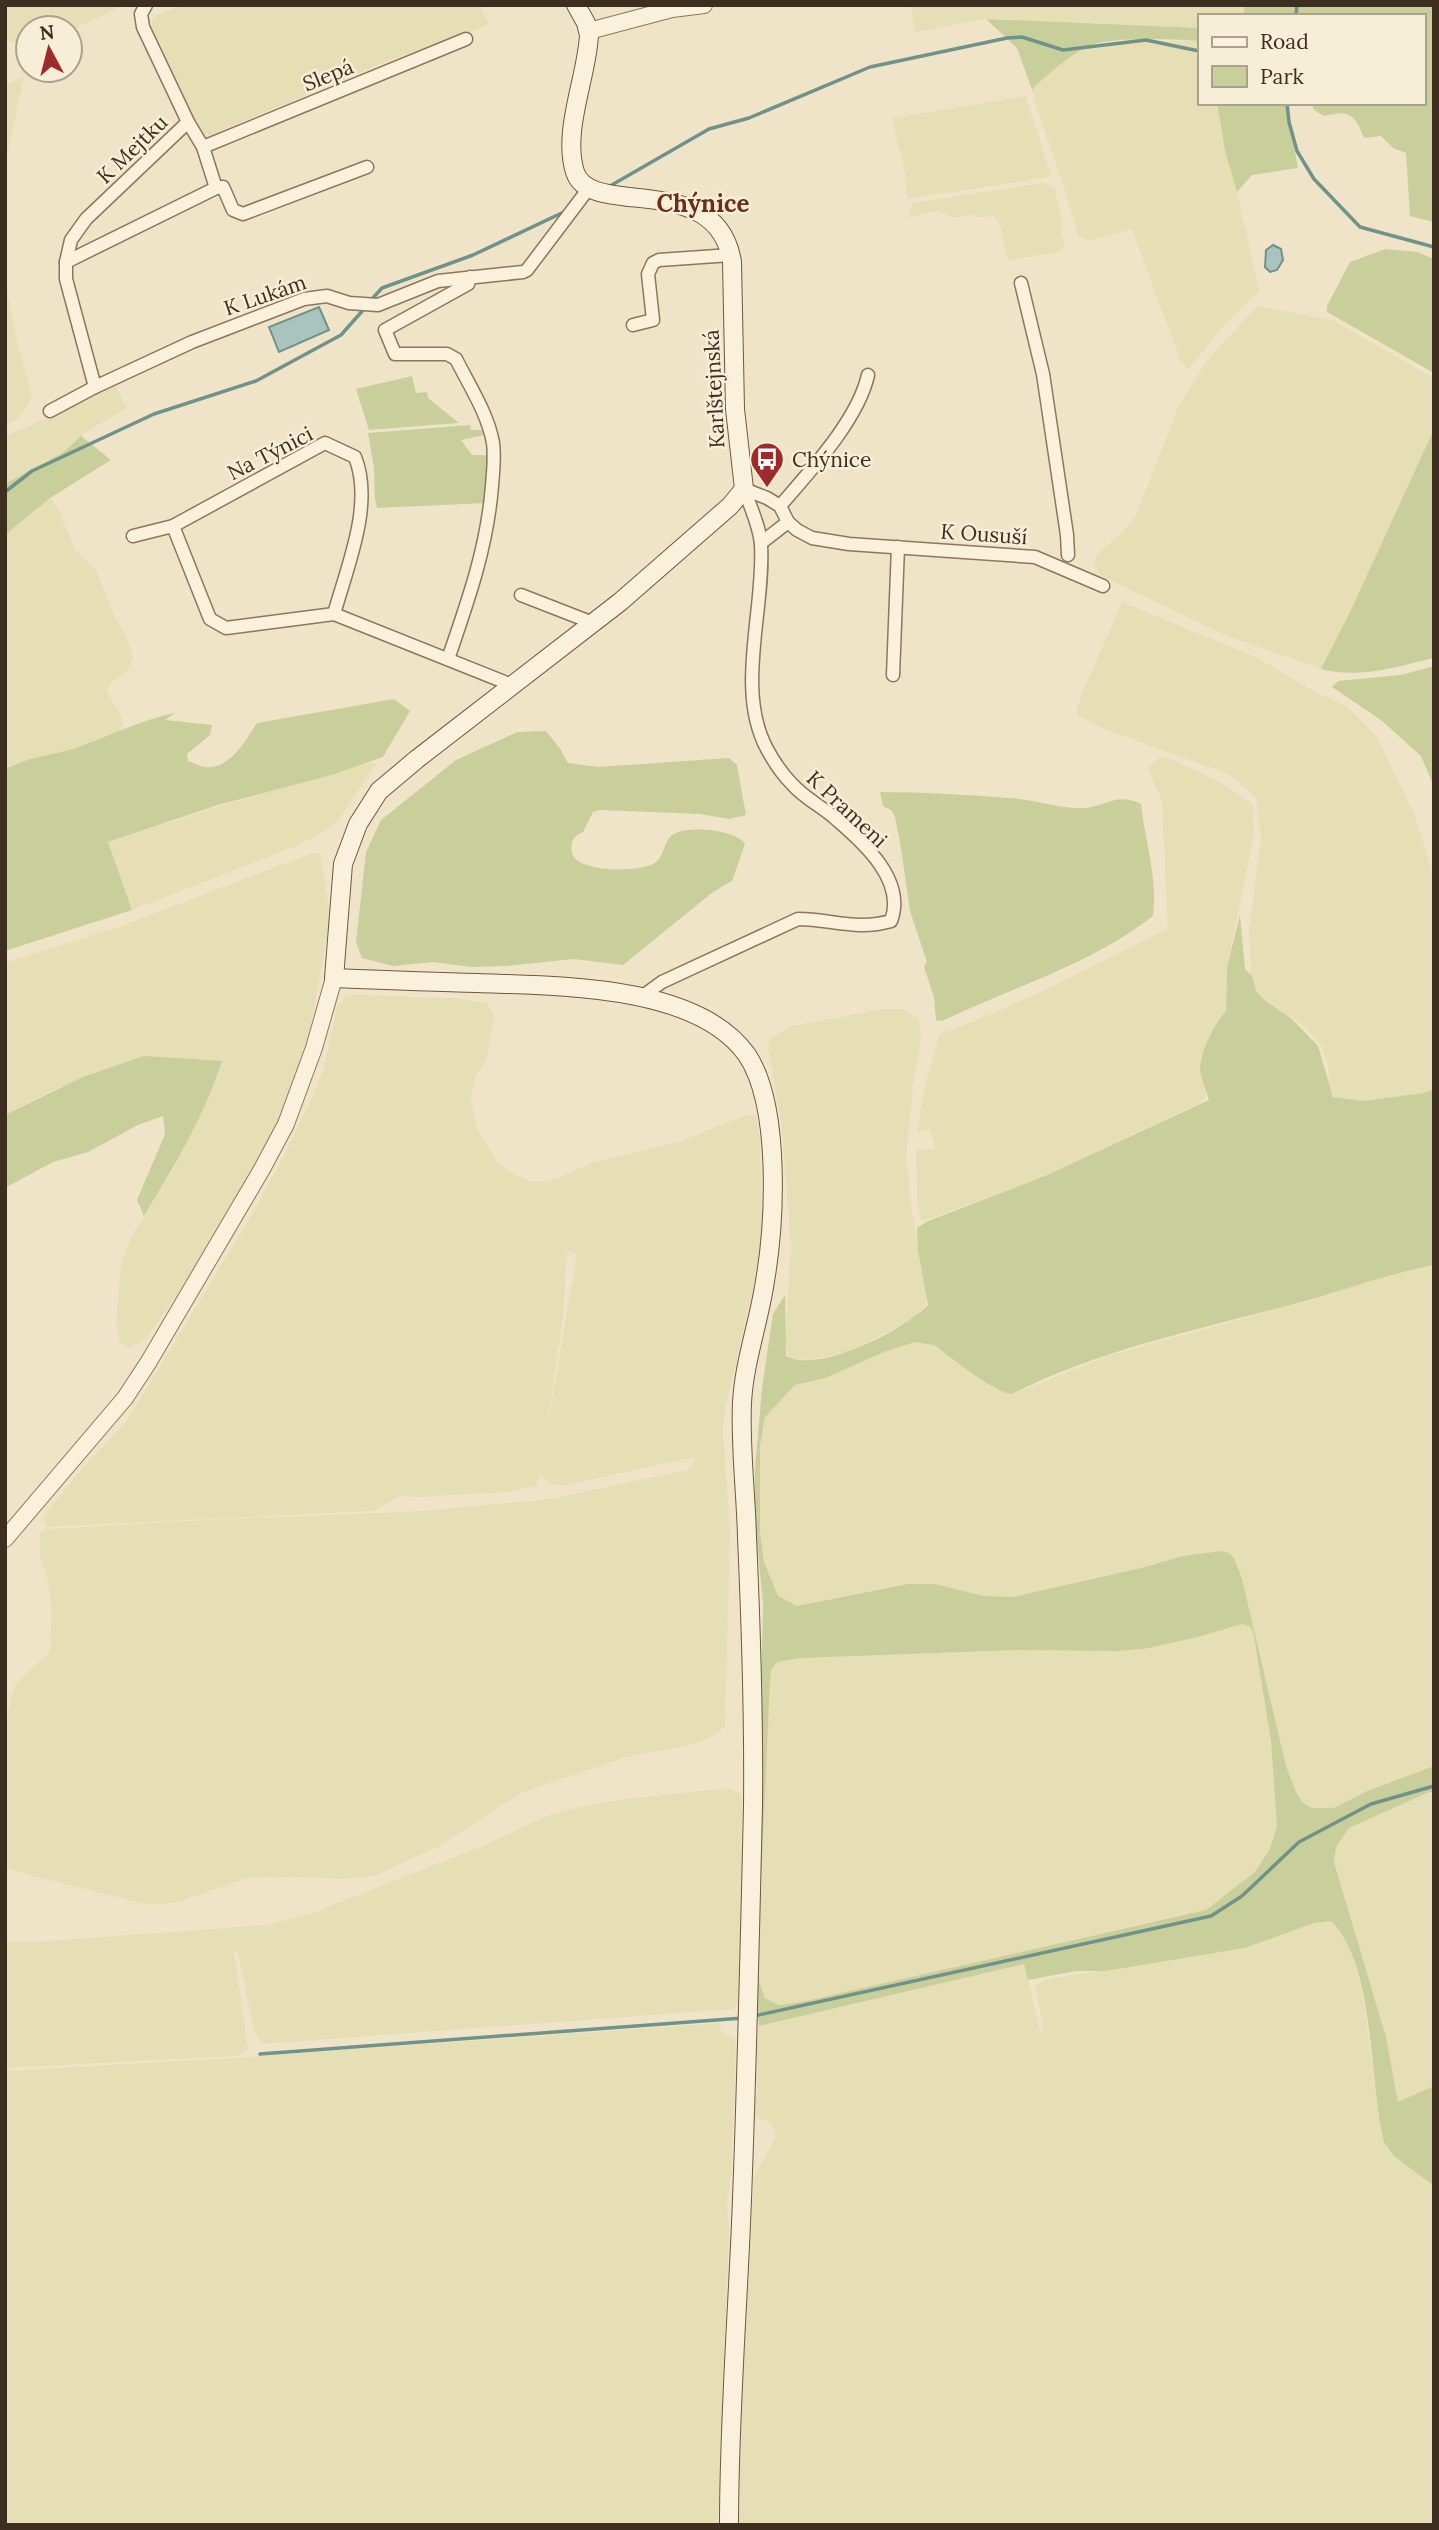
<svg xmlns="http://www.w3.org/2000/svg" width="1439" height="2530" viewBox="0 0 1439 2530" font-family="Lora,serif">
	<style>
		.farmland { fill: #e6deb5; fill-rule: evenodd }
		.green { fill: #c9cf9b; fill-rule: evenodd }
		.water { fill: #a9c4bc; stroke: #6f938a; stroke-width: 2 }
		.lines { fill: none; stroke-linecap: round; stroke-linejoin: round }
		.stream { stroke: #6f938a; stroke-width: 3.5 }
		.minor-casing { stroke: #8d765c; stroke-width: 15 }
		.tertiary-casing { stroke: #8d765c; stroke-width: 18 }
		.secondary-casing { stroke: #6f573f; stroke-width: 20 }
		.minor { stroke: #faf1dc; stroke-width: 12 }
		.tertiary { stroke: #faf1dc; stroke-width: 16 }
		.secondary { stroke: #faf1dc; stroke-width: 18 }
		.labels { text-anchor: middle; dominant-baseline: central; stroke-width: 5; stroke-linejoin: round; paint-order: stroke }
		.street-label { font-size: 21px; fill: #3d2e20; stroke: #f7eed8 }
		.poi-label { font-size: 21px; fill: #3d2e20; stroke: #f7eed8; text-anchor: start }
		.quarter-label { font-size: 24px; font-weight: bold; fill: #6b2e1e; stroke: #f7eed8 }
	</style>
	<rect width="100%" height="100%" fill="#f0e4c8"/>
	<g class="farmland">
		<polygon points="5,5 124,5 70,31 70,28 28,28 28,44 24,44 5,41"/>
		<polygon points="183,5 480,5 489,25 390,60 210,135 202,134 199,128 152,26 152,20 157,15"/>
		<polygon points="911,5 1246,5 1242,16 1199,16 1199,28 1027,22 1012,19 986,19 915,32"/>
		<polygon points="1123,41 1199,41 1199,103 1217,103 1222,137 1237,192 1259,291 1221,328 1189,369 1181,362 1132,229 1089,241 1078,235 1059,172 1037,110 1032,90 1040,80 1080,51 1092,45"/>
		<polygon points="24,76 5,165 5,86"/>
		<polygon points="1026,96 1051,177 907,199 905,172 892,118"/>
		<polygon points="1042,183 1052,186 1055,190 1063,225 1061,229 1065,247 1058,252 1011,260 1007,258 1000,224 993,216 977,217 973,214 955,218 938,211 908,217 912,203"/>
		<polygon points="5,276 16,338 32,395 27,407 17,419 5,426"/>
		<polygon points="1257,306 1332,320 1434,378 1434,428 1351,610 1321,669 1227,636 1100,575 1094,563 1095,558 1100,551 1120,535 1136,516 1179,405 1206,362"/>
		<polygon points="114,384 127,408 86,432 64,452 5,484 5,436 53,416"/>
		<polygon points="50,498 57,506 75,550 97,572 110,607 130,645 133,658 127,671 112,682 106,691 122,717 123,725 120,732 72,749 16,763 5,770 5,535"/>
		<polygon points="1122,602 1258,658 1310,689 1348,707 1377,737 1414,814 1434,877 1434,1089 1424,1093 1362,1101 1341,1100 1333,1095 1329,1084 1328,1064 1321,1045 1304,1026 1267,1002 1256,991 1251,976 1249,929 1261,840 1256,798 1230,775 1102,728 1078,715 1077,708 1082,694"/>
		<polygon points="1160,757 1173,760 1220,782 1253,804 1254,834 1227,967 1226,1011 1218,1019 1199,1063 1206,1096 1202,1102 1039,1179 923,1221 920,1218 917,1201 916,1153 916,1150 935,1149 930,1129 917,1133 922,1099 939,1035 987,1016 1049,988 1168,929 1162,801 1148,767"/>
		<polygon points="370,763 376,764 337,822 317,836 294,847 132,910 108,842 233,802"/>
		<polygon points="315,852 321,855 330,918 311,1024 291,1094 278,1127 184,1284 148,1336 131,1349 119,1342 116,1321 121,1265 131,1238 173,1169 196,1122 107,1069 49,1092 5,1115 5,963 124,925"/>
		<path d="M354,995L458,998L488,1004L494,1017L486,1060L476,1075L471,1099L476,1126L497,1162L516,1176L530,1181H546L560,1177L592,1163L678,1142L743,1116L756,1115L760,1141L762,1232L753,1288L725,1410L723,1430L730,1530L725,1727L710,1738L691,1745L626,1757L523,1792L436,1848L373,1876L347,1879L282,1877L247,1878L178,1902L149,1905L21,1873L5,1866V1731L12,1694L17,1683L50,1651L52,1615L49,1585L40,1555V1533L47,1529L206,1520L426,1511L550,1499L687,1470L694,1464L695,1457L566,1485L550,1484L540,1475L536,1486L508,1492L419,1497L400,1496L373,1511L46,1527L43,1517L75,1477L128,1419L248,1221L285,1154L310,1102L324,1068L337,1007L345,997ZM567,1252L577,1253L545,1441L563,1316Z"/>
		<polygon points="881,1009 903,1009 918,1019 920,1026 921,1041 913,1085 906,1157 913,1218 927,1296 926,1304 915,1318 849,1352 807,1360 795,1359 788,1357 785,1335 791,1248 782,1128 768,1047 770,1039 788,1027"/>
		<polygon points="1434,1265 1434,1766 1367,1791 1334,1808 1311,1808 1303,1803 1296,1792 1286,1766 1242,1579 1221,1551 1183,1556 1145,1567 1013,1597 983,1596 935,1584 908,1584 797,1606 778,1596 764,1562 760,1532 760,1445 765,1416 795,1385 884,1352 915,1342 926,1342 934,1345 993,1387 1012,1394 1110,1355 1321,1297 1406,1270"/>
		<polygon points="1242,1624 1249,1626 1253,1631 1271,1741 1277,1827 1269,1850 1255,1872 1206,1910 801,2002 779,2005 765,1998 759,1981 758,1952 770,1682 771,1670 777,1662 801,1658 1016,1650 1118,1651 1144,1649 1198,1637"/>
		<polygon points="728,1788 740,1792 742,1803 740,2002 733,2009 263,2044 258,2038 252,2021 239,1957 237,1952 234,1951 248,2049 243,2053 236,2056 5,2068 5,1942 34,1942 267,1925 310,1914 485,1845 545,1817 580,1807 626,1799"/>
		<polygon points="1429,1792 1434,1792 1434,2086 1398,2103 1386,2037 1334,1862 1336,1847 1349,1828"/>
		<polygon points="1331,1921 1340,1930 1350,1946 1356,1963 1365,2009 1381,2133 1384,2142 1394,2156 1434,2186 1434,2525 738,2525 740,2431 754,2176 776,2137 772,2124 754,2115 754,2096 758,2095 754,2061 759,2026 1025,1964 1040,2032 1044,2030 1035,1986 1047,1979 1245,1948 1314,1923"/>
		<polygon points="719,2023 721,2030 726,2036 734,2037 736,2043 731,2172 727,2203 729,2229 718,2525 5,2525 5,2071 248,2057"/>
	</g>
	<g class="green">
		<path d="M1246,5H1434V222L1410,216L1406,153L1393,148L1381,136L1364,138C1355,114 1349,110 1324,116L1314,110L1311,103H1423V16H1242Z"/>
		<path d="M986,19L1199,28V41C1168,39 1125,37 1094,44C1080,47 1041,79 1032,90L1017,48Z"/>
		<polygon points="1217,103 1286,103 1298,168 1252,175 1237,192 1225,151"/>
		<polygon points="1385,249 1417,252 1434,259 1434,373 1327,312 1327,306 1350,262"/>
		<polygon points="412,376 416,393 427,392 428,398 459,423 369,430 356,389"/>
		<polygon points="470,425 471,430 484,430 484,435 461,440 472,455 488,455 486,503 377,508 375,499 374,468 368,433"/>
		<path d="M1434,429V658C1396,667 1360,679 1321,669L1351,610Z"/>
		<polygon points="81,436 111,460 50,498 5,535 5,484 64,452"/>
		<polygon points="1434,666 1434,787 1421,756 1381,720 1332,687 1338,681 1401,675"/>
		<path d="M394,699L410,711L383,757L335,774L218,805L108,842L132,910L5,951V770C25,757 50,756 72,749C107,738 139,720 175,713L165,720L212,725L210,735L187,754L188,761C194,763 200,766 205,767C230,770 246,740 257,723Z"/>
		<path d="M546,731L561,750L568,763L598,767L729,758L737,765L746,815L729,819L700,814L599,810L593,812L583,832C573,836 570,843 572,853C577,873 638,872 653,864C664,858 663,845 670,837C681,824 736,829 745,844L732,881L713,892L623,965L574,959L505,966L471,967L433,962L393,966L362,958L356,942L366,852L381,820L456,760L517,732Z"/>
		<path d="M880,792C926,792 974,795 1020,799C1041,802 1063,809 1084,808C1107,806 1116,792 1141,804C1145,841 1158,879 1153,916C1090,965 1013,987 942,1021L936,1020L934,997L924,967L927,962L910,911L901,848L895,817L891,810L883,806Z"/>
		<path d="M1240,915L1245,969L1252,976L1256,991L1267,1002L1292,1019L1318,1046L1333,1097L1362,1101L1424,1093L1434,1089V1265C1385,1274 1338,1293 1290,1305C1197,1330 1098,1350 1012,1394C994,1393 951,1357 934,1345L915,1342L884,1352L825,1378L795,1385L765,1417L760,1445V1532L764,1562L778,1596L797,1606L908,1584H935L983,1596L1013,1597L1145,1567L1183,1556L1221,1551L1229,1553L1234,1558L1242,1579L1286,1766L1296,1792L1303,1803L1312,1808H1334L1367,1791L1434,1766V1792H1429L1349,1828L1336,1847L1334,1862L1386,2037L1398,2102L1434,2086V2186L1394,2156L1384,2142C1369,2083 1375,1962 1331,1921L1314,1923L1245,1948L1105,1971H1076L1028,1980L1024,1964L759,2026L755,1991L763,1603L755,1522V1468L762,1388L773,1314L785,1295L786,1356C819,1374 904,1330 928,1305L918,1250L917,1228L928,1221L1045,1176L1209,1100C1206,1090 1200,1077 1200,1067C1201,1052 1215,1022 1226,1011L1227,967ZM1242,1624L1249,1626L1253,1631L1271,1741L1277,1827L1269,1850L1255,1872L1206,1910L801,2002L779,2005L765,1998L759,1981L758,1952L770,1682L771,1670L777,1662L801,1658L1016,1650L1118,1651L1144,1649L1198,1637Z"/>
		<path d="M144,1056L222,1061C204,1116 174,1167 144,1216L137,1200L165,1134L163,1116L138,1125L88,1152L53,1162L5,1188V1115L83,1077Z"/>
	</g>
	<g class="water">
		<polygon points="1273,245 1281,249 1283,260 1277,270 1270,272 1265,267 1266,250"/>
		<polygon points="319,307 329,330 279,352 269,327"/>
	</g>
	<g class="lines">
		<g class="stream">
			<polyline points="1296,16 1297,5"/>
			<polyline points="1287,103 1289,122 1297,151 1314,179 1360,227 1434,247"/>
			<polyline points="610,186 709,129 749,118 870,67 1007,38 1022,37 1063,50 1146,40 1199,51"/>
			<polyline points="371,300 382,288 473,255 566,211"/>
			<polyline points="5,492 32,471 154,414 256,381 341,335 364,309"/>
			<polyline points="754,2016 1211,1916 1242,1896 1299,1842 1371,1804 1434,1786"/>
			<polyline points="260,2054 743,2018"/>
		</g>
		<g class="minor-casing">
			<g id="minor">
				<polyline points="203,147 466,39"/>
				<polyline points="216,188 223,187 233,210 243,214 367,167"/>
				<polyline points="66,262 216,188 203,147 188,122 143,27 141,14 146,5"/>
				<polyline points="1021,283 1043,374 1067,535 1068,555"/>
				<polyline points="633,325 653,320 648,274 653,263 659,260 731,255"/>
				<polyline points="95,387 66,279 66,262 71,240 86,219 188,122"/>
				<polyline points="50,411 95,387 192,342 304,299 327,296 349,303 378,305 438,281 523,272 527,270 589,188"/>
				<polyline points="744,489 767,498 780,506 788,522 797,530 812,538 849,544 1035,557 1103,586"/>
				<path d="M780,506C810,471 858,420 868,375"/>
				<polyline points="173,526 210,619 226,628 334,614 512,685"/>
				<path d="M133,536L173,526L325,443L355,457C374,504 347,567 334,614"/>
				<polyline points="761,543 788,522"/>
				<polyline points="521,595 593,623"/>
				<path d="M448,659C468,601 487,548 492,486C493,472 495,457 493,443C488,414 469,385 456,359L447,354H395L385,330L468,284L470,277"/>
				<polyline points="893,675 898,547"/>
				<path d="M640,998L662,982L798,919C831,919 857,931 891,921C906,881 865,844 837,820C823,807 805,799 792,784C782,774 774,762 767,749C735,690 765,609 761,545C760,527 750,506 744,489"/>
			</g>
		</g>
		<g class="tertiary-casing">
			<g id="tertiary">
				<polyline points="589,31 672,9 704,5"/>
				<polyline points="5,1539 125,1398 148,1363 262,1169 286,1124 314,1048 334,978"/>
			</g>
		</g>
		<g class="secondary-casing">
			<path id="secondary" d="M576,5L586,23L589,35C587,77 562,131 575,172C590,220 717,168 732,262L735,409L744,489L730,506L620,602L417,759L379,791L358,824L343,864L334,978C382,980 430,982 478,983C556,986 697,984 747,1055C781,1106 775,1222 765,1281C759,1322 744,1362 742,1403C740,1446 746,1494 747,1537C751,1627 754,1716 753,1806C750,1937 747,2068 742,2199C738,2308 729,2416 729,2525"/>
		</g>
		<use href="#minor" class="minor"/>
		<use href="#tertiary" class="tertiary"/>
		<use href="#secondary" class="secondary"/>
	</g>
	<defs>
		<g id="bus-pin" transform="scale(1.75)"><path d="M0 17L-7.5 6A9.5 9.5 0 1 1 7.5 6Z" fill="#9e2a2b" stroke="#f7eed8"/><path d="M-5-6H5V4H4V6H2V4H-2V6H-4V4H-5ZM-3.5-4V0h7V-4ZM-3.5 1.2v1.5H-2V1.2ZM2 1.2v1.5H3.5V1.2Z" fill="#fff"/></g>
	</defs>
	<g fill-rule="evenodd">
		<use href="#bus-pin" x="767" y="459"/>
	</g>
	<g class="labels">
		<g class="street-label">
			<text transform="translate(328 75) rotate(-22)">Slepá</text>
			<text transform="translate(132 149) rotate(-44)">K Mejtku</text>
			<text transform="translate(265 295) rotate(-19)">K Lukám</text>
			<text transform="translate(714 389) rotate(-93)">Karlštejnská</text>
			<text transform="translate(270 453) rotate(-27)">Na Týnici</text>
			<text transform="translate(984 534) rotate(4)">K Ousuší</text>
			<text transform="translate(847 809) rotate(43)">K Prameni</text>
		</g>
		<g class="poi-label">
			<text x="792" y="459">Chýnice</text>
		</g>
		<g class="quarter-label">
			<text x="703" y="203">Chýnice</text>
		</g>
	</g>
	<rect width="1439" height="2530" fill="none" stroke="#3d2e20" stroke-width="14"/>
	<rect x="1198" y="14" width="228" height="91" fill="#f7eed8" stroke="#ada18e" stroke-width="2"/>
	<rect x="1212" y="37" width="35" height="10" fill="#faf1dc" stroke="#ada18e" stroke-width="2"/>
	<text x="1260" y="49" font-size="21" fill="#3d2e20">Road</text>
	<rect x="1212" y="66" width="35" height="21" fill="#c9cf9b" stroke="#ada18e" stroke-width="2"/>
	<text x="1260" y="84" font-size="21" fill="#3d2e20">Park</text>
	<g transform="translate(49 49) rotate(353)"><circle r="33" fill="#f7eed8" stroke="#ada18e" stroke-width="2"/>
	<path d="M0-5L12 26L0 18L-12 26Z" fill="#9e2a2b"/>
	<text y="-10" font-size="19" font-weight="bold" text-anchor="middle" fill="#3d2e20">N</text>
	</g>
</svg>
